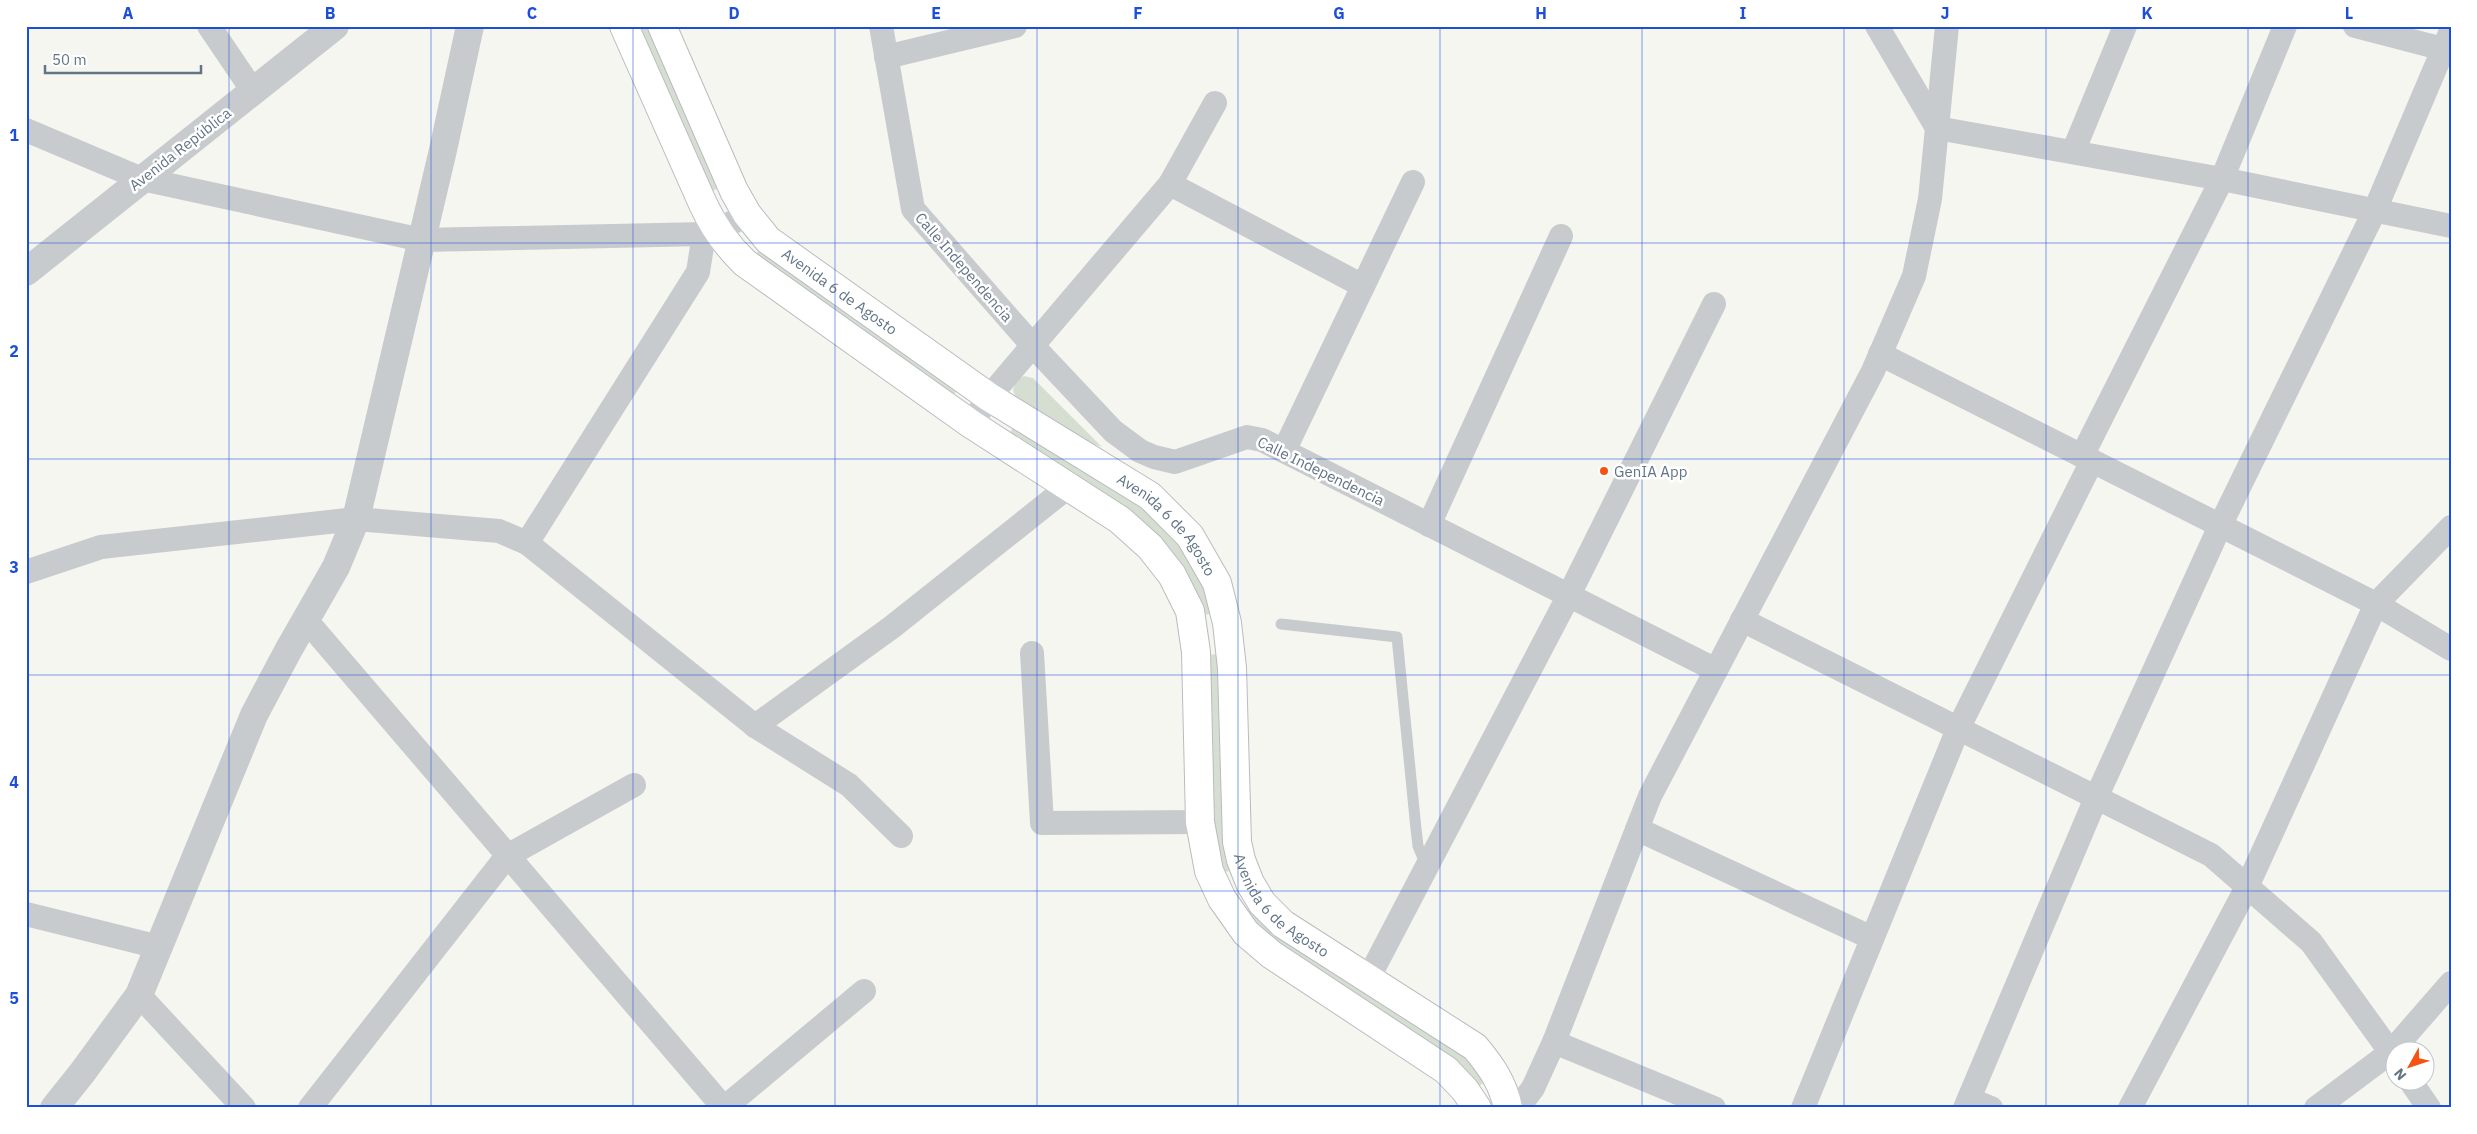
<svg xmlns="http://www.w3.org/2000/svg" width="2477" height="1134" viewBox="0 0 2477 1134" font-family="'IBM Plex Sans',sans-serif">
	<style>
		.green { fill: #d6ded2 }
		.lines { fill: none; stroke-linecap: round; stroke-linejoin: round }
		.trunk-casing { stroke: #b9bcbf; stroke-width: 30 }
		.service { stroke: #c8cbce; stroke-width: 11 }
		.minor { stroke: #c8cbce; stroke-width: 24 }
		.tertiary { stroke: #c8cbce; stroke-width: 28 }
		.trunk { stroke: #fff; stroke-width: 28 }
		.grid { fill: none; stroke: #1d4ed8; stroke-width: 1; stroke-opacity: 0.55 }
		.poi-dot { fill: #f45314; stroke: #fff; stroke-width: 2 }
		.labels { text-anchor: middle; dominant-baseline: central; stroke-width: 5; stroke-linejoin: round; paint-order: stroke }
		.street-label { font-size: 15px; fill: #627486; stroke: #fff }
		.poi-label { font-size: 15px; fill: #627486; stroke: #fff; text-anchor: start }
		.neatline { fill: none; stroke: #1d4ed8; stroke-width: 2 }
		.grid-label { font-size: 16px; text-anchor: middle; font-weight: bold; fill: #1d4ed8 }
	</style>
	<rect width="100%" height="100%" fill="#f6f6f1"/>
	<g class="green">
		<polygon points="637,26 652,26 723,186 710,192"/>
		<polygon points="761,248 958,388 952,398 753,257"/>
		<polygon points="1024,376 1033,378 1102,447 1084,441 1016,399 1013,390 1016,381"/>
		<path d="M1014,426C1074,463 1149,499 1191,557C1202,573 1207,596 1215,613L1204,615L1009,434Z"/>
		<polygon points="1221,653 1233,870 1221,873 1213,834 1210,655"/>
		<polygon points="1254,907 1462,1054 1488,1080 1479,1086 1473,1079 1286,950 1245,915"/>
	</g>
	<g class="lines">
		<g class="trunk-casing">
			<g id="trunk">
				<path d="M624,26L703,204C714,228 726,245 745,263L971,424L1120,520L1150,547L1172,575L1190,611L1196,652L1200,822L1209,871L1222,899L1246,933L1272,955L1446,1070L1465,1090L1477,1108"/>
				<path id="s1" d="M662,26L734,191L747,214L768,240L989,397L1150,496L1190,536L1217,583L1227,623L1232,668L1237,842L1241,860L1250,883L1262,903L1283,924L1475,1047C1491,1066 1503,1083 1508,1108"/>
			</g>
		</g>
		<polyline class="service" points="1281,624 1397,637 1416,829 1418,846 1426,865"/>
		<g class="minor">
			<polyline points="209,26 253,91"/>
			<polyline points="881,26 913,209 1033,346 1113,431 1140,451 1154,457 1175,462 1247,437 1262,440 1716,670"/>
			<polyline points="1877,26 1937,128 2222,179 2451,226"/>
			<polyline points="2355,26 2451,51"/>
			<polyline points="886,57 1015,26"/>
			<polyline points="26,130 142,179 422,240 704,234 716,232 747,214"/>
			<polyline points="2073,152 2125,26"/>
			<polyline points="1170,184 1363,286"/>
			<polyline points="1880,354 2376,604 2451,649"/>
			<polyline points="971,424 989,397 1170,184 1215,103"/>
			<polyline points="1284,451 1413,182"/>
			<polyline points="2082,456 2222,179 2285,26"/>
			<polyline points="1429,525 1561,236"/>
			<polyline points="527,543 698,272 704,234"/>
			<polyline points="26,572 101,547 356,519 499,531 527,543 755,726 849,785 901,836"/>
			<polyline points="306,620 724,1108"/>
			<polyline points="1742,620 2211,855 2311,942 2394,1057"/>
			<polyline points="1032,653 1042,823 1200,822"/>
			<polyline points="755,726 892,627 1068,487"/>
			<polyline points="1637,829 1872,938"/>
			<polyline points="26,914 159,947"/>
			<polyline points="1368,979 1569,595 1714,304"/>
			<polyline points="139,995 244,1108"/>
			<polyline points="1554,1042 1714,1108"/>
			<polyline points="2411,1082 2429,1108"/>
			<polyline points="1969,1099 1991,1108"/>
			<polyline points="310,1108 507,856 634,785"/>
			<polyline points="724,1108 864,991"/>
			<polyline points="1518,1108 1533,1088 1554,1042 1650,796 1873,371 1914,276 1930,199 1947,26"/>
			<polyline points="1803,1108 1958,729 2092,461"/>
			<polyline points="1965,1108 2096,798 2220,526 2375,210 2451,31"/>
			<polyline points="2130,1108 2247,887 2376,604 2451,527"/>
			<polyline points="2316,1108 2391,1052 2451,983"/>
		</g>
		<g class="tertiary">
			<polyline points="26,272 335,26"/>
			<polyline points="54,1108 82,1073 139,995 254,715 289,649 336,567 356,519 443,150 470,26"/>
		</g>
		<use href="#trunk" class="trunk"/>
	</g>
	<path class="grid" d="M229,26V1108M431,26V1108M633,26V1108M835,26V1108M1037,26V1108M1238,26V1108M1440,26V1108M1642,26V1108M1844,26V1108M2046,26V1108M2248,26V1108M26,243H2451M26,459H2451M26,675H2451M26,891H2451"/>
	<circle class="poi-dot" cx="1604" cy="471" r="5"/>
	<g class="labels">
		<g class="street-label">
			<text transform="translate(180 149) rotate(-38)">Avenida República</text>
			<text transform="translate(964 267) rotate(49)">Calle Independencia</text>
			<text stroke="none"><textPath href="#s1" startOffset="328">Avenida 6 de Agosto</textPath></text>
			<text transform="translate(1321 471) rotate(26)">Calle Independencia</text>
			<text stroke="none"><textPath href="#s1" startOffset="732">Avenida 6 de Agosto</textPath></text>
			<text stroke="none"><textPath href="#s1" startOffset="1152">Avenida 6 de Agosto</textPath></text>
		</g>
		<g class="poi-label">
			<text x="1614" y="471">GenIA App</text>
		</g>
	</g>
	<rect width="2477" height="1134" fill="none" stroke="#ffffff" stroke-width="55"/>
	<g transform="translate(2410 1066) rotate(230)"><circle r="24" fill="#ffffff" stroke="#c0c7cf"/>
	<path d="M0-4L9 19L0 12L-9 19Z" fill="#f45314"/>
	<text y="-8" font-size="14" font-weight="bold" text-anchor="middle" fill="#627486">N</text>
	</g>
	<path d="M45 65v8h156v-8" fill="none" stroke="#627486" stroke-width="2.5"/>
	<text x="52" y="65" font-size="15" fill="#627486" stroke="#ffffff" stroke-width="4" paint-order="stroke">50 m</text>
	<rect x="28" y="28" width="2422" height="1078" class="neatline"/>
	<g class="grid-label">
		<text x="128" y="19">A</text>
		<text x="330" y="19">B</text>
		<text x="532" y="19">C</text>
		<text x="734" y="19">D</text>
		<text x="936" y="19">E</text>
		<text x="1138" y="19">F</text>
		<text x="1339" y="19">G</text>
		<text x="1541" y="19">H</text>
		<text x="1743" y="19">I</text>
		<text x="1945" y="19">J</text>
		<text x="2147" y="19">K</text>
		<text x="2349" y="19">L</text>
		<text x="14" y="141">1</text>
		<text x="14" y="357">2</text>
		<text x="14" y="573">3</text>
		<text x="14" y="788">4</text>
		<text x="14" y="1004">5</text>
	</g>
</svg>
